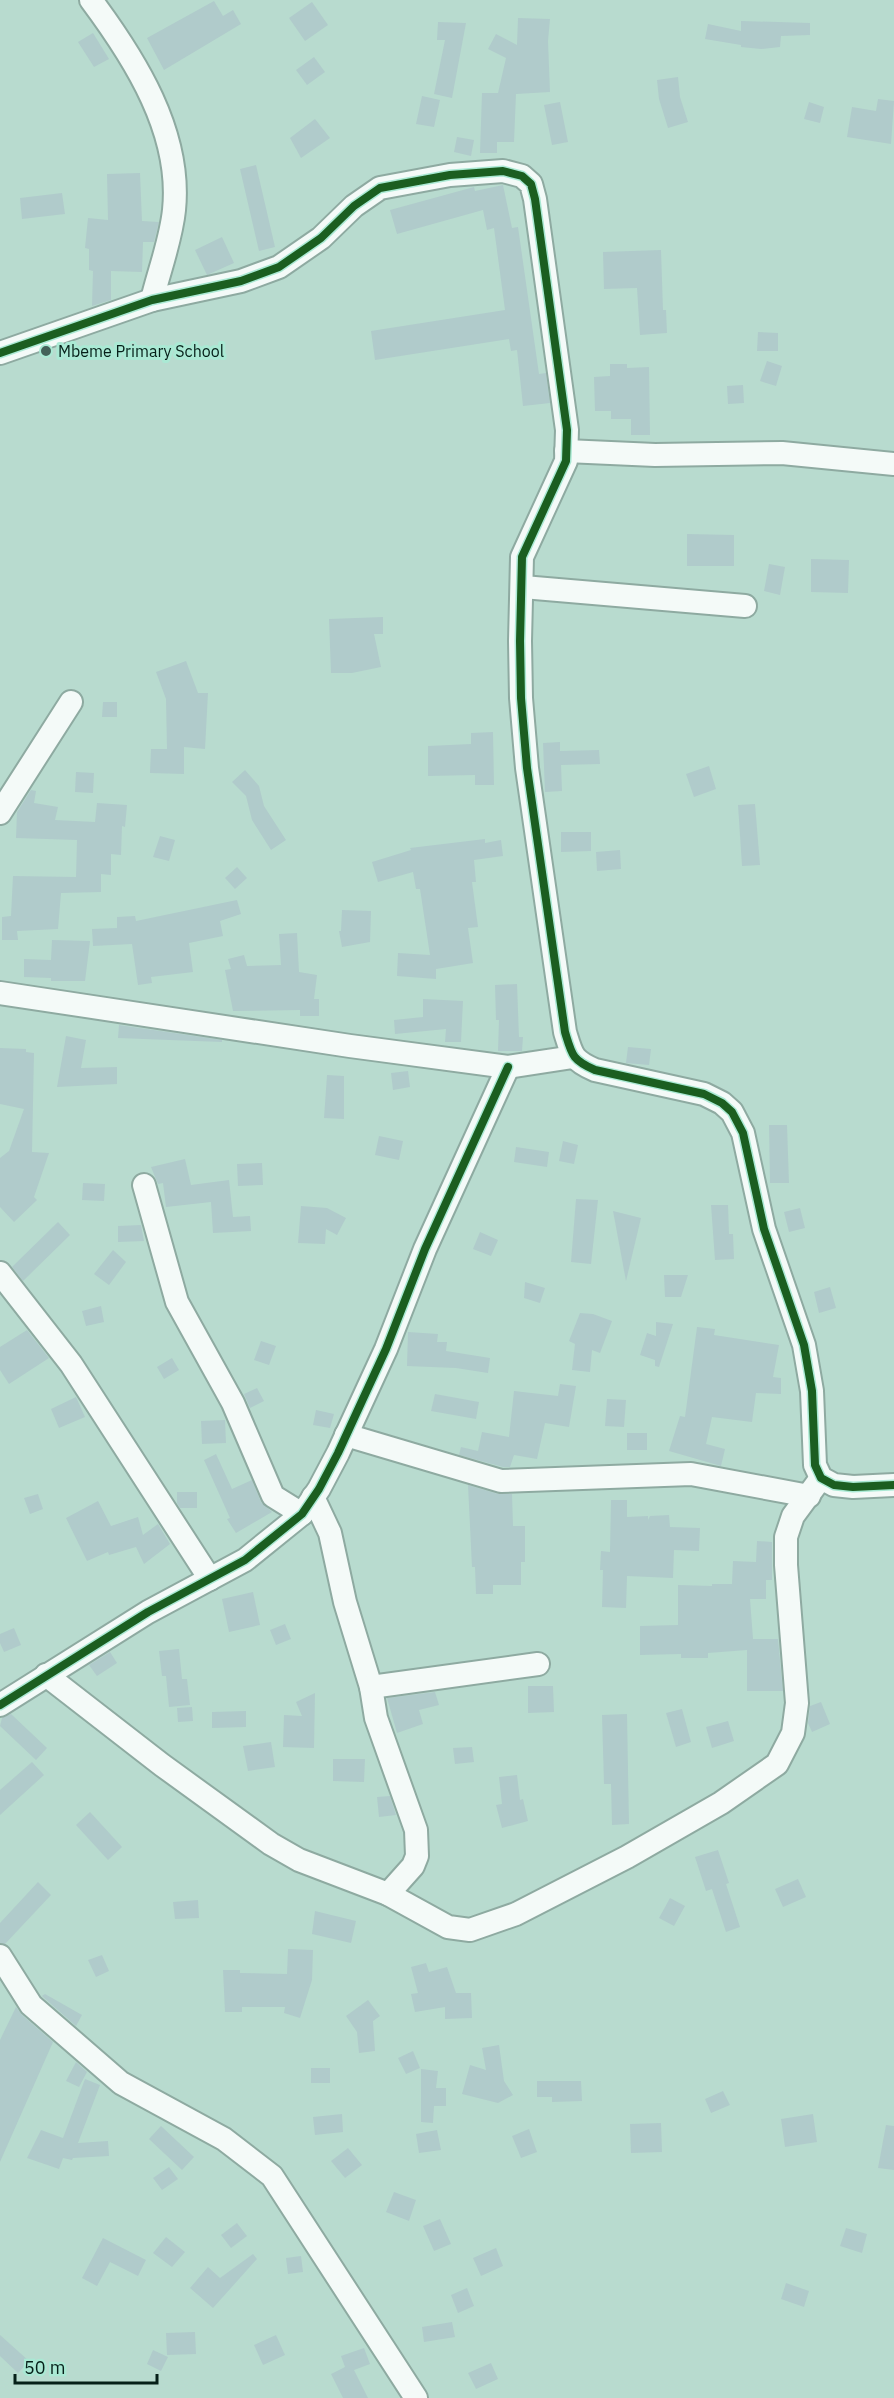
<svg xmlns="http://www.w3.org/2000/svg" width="894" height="2398" viewBox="0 0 894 2398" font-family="'IBM Plex Sans',sans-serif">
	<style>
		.building { fill: #b0cbcb }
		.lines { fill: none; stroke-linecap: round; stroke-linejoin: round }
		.minor-casing { stroke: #8eaaa1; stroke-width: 26 }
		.minor { stroke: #f4faf8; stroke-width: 22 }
		.cycleway-casing { stroke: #aae9d4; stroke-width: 11 }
		.cycleway { stroke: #1b5e20; stroke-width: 8 }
		.poi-dot { fill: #446159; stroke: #aae9d4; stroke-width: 2 }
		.labels { text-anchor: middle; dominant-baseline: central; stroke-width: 6; stroke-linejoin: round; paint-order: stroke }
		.poi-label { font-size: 16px; fill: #062019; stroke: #aae9d4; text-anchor: start }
	</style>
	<rect width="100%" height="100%" fill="#b8dbcf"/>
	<g class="building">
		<polygon points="214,1 223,16 233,10 241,24 164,70 147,38"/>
		<polygon points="312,2 328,25 305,41 289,18"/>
		<polygon points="518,18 550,19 548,41 550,92 516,94 514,142 497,142 497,153 480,153 482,93 498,93 506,58 488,49 496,34 517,45"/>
		<polygon points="741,21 810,23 810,35 781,36 780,47 761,49 741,47 741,45 705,39 708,24 741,31"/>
		<polygon points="438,22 466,23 452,98 434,94 445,40 437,40"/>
		<polygon points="93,33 109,59 94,67 78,42"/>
		<polygon points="314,57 325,72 307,85 296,70"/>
		<polygon points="678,77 680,97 688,122 668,128 659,99 657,80"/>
		<polygon points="422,96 440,100 434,127 416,124"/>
		<polygon points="878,99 894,101 891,144 847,137 852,107 876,111"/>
		<polygon points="560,102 568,142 552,145 544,105"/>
		<polygon points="809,102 824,107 820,123 804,119"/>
		<polygon points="315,119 330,138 301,158 290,138"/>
		<polygon points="457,137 474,140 471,156 454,152"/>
		<polygon points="256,165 275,247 259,251 240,169"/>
		<polygon points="140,173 142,221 159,222 154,242 143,242 142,272 111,271 111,300 92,306 93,271 89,270 89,249 85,248 88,218 108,220 107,174"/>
		<polygon points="503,185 512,228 518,227 539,374 546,373 550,403 523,406 517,350 511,351 509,339 375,360 371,331 505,310 494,228 487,230 483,210 397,234 390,210 474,187 475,191"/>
		<polygon points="62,193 65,214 22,219 20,198"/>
		<polygon points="222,237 234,263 207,275 195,250"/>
		<polygon points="661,250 663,310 666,310 667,333 640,335 637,288 604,289 603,252"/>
		<polygon points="758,332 778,333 778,351 757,351"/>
		<polygon points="767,361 782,366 776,386 760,381"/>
		<polygon points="610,364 627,364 627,368 649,367 650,435 631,435 631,419 611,419 611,411 595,411 594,377 610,376"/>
		<polygon points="743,385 744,403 728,404 727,386"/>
		<polygon points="687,534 734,535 734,566 687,566"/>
		<polygon points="811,559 849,560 848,593 811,592"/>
		<polygon points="769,564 785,567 780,595 764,591"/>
		<polygon points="383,617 383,634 374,634 381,667 352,673 331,673 329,619"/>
		<polygon points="186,661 198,693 208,693 205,749 184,747 184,774 150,773 151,749 167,749 166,699 156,672"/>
		<polygon points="103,702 117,702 117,717 102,717"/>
		<polygon points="493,732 494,785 475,785 475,775 428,776 428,746 471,744 471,733"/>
		<polygon points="560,742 560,751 599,750 600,764 561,765 562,791 545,792 543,743"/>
		<polygon points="709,766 716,789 694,797 686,774"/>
		<polygon points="245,770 259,786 264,806 286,840 271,850 252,820 246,796 232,782"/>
		<polygon points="76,772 94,773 93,793 75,792"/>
		<polygon points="31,790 36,791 34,803 58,807 55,820 95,822 97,803 127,805 125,827 122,826 121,855 111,854 111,875 101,874 101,892 61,893 58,929 17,931 18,940 2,940 2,917 11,916 13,876 76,877 77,840 16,838 17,812"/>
		<polygon points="755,804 760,865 742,866 738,805"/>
		<polygon points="561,832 591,832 591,851 561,852"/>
		<polygon points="160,836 175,840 169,861 153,857"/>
		<polygon points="485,839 485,843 501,840 503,856 474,860 476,882 472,882 478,927 468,928 473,963 436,969 436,979 397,976 398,953 430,955 420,889 416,889 413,872 378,882 372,862 411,850 410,848"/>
		<polygon points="620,850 621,869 597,871 596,852"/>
		<polygon points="237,867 247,878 235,889 225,878"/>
		<polygon points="237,900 241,914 220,921 223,936 189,943 193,972 151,977 152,983 138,985 132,944 93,946 92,929 117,928 117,917 135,916 136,921"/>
		<polygon points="342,910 371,911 370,942 342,947 339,931 341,931"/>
		<polygon points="297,933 299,972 317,975 314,999 319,999 319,1016 300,1016 300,1010 233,1011 225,970 231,969 228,959 244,955 247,966 281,965 279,934"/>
		<polygon points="52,940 90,941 85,981 51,981 51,978 24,977 24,959 51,960"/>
		<polygon points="517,984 519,1037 523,1037 522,1051 498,1051 499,1020 496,1020 495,985"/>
		<polygon points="423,999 463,1001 461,1042 445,1042 446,1029 395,1034 394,1020 423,1017"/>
		<polygon points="119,1025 222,1040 222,1042 118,1038"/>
		<polygon points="66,1036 86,1040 81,1068 117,1067 117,1084 57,1087"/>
		<polygon points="628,1047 651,1049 649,1065 626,1063"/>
		<polygon points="0,1048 26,1049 26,1052 34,1053 32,1152 49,1153 34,1197 37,1200 14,1222 0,1207 0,1158 9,1151 24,1109 0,1104"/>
		<polygon points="408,1071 410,1087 393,1090 391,1073"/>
		<polygon points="327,1075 344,1076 344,1119 324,1118"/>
		<polygon points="769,1125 787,1125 789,1183 770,1183"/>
		<polygon points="379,1136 403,1141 399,1160 375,1155"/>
		<polygon points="563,1141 578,1145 574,1164 559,1161"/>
		<polygon points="516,1147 549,1152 547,1167 514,1162"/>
		<polygon points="185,1159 191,1185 229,1180 233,1217 250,1216 251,1231 213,1233 211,1202 166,1207 163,1183 158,1184 151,1167"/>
		<polygon points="262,1163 263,1185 238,1186 237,1164"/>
		<polygon points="83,1183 105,1184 104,1201 82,1200"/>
		<polygon points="576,1199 598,1200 591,1264 571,1262"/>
		<polygon points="711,1205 728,1205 729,1234 733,1234 734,1259 715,1260"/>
		<polygon points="301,1206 327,1208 346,1218 337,1235 326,1229 325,1244 298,1243"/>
		<polygon points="800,1208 805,1228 789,1232 784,1212"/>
		<polygon points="613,1211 641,1218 626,1281"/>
		<polygon points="58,1222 70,1235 23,1281 12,1267"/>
		<polygon points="141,1225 144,1241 118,1242 118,1226"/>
		<polygon points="480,1232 498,1240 491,1256 473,1249"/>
		<polygon points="113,1250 126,1262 109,1285 94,1274"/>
		<polygon points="664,1275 688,1275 681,1297 665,1297"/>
		<polygon points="525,1282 545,1288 540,1303 524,1298"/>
		<polygon points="830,1287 836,1308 819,1313 814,1292"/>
		<polygon points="101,1306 104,1322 86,1326 82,1311"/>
		<polygon points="580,1313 593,1314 612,1321 600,1353 592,1350 590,1372 572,1370 575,1344 569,1341"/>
		<polygon points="656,1322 673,1324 659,1367 655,1366 655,1360 640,1355 647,1333 656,1336"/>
		<polygon points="697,1327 715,1329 714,1335 779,1345 773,1377 781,1378 781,1394 756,1393 752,1422 712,1417 706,1444 725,1449 721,1466 669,1451 680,1416 685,1417"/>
		<polygon points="27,1330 49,1358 9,1384 0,1370 0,1347"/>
		<polygon points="408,1332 438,1334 437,1342 447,1342 446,1351 490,1358 488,1373 456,1368 407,1366"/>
		<polygon points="261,1341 276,1346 269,1365 254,1360"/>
		<polygon points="172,1358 179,1370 164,1379 157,1367"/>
		<polygon points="560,1384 576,1386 569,1427 545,1423 537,1459 514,1455 510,1467 503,1467 459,1455 461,1447 478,1451 482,1432 509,1437 514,1391 558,1396"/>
		<polygon points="257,1388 264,1401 250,1408 244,1394"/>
		<polygon points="435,1394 479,1402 476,1419 431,1411"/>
		<polygon points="76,1397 85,1417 59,1428 51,1409"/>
		<polygon points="607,1399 626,1400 624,1427 605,1426"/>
		<polygon points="316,1410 334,1414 330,1428 313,1425"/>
		<polygon points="225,1420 226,1443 202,1444 201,1421"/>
		<rect x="627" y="1433" width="20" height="17"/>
		<polygon points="216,1454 232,1489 252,1480 261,1502 272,1512 236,1533 227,1519 230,1518 204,1460"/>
		<polygon points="468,1485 498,1494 512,1494 513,1526 525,1526 525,1562 521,1562 521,1585 493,1585 493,1594 476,1594 475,1567 472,1567"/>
		<polygon points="177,1492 197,1492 197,1508 180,1508 177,1503"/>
		<polygon points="38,1494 43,1509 30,1514 24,1498"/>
		<polygon points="611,1500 627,1500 627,1517 648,1516 648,1520 650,1516 669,1515 670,1527 700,1528 699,1551 674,1550 673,1578 627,1576 626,1608 602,1607 603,1570 600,1570 601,1551 610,1552"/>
		<polygon points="98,1501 111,1526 138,1517 143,1535 158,1524 170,1544 144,1564 136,1547 109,1555 108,1552 87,1561 66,1518"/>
		<polygon points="757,1541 772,1542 772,1580 766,1580 766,1599 750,1599 753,1639 778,1639 783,1691 747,1691 747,1650 708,1653 708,1658 681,1658 681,1654 640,1655 640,1626 678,1625 678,1585 712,1586 712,1584 732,1584 733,1561 756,1562"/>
		<polygon points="253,1592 260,1625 229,1632 222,1599"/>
		<polygon points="285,1624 291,1639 276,1645 270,1630"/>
		<polygon points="14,1628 21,1645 4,1652 0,1643 0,1634"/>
		<polygon points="179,1649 182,1679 187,1679 190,1705 169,1707 166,1676 162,1676 159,1651"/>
		<polygon points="110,1652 117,1663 97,1676 89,1665"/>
		<polygon points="528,1686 553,1686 554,1712 528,1713"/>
		<polygon points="435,1692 439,1705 419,1710 423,1724 397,1733 387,1698"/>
		<polygon points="315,1693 314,1748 283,1747 284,1715 302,1716 296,1702"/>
		<polygon points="821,1702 830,1724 812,1732 808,1723 810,1706"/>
		<polygon points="192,1707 193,1721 178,1722 177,1708"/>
		<polygon points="682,1709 691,1742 676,1747 666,1713"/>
		<polygon points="246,1711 246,1727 212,1728 212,1712"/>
		<polygon points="11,1714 47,1748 36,1760 0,1726 2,1718"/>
		<polygon points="627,1714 629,1824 612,1825 611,1784 604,1784 602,1715"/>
		<polygon points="728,1721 734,1741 712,1748 706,1727"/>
		<polygon points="271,1742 275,1767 248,1771 243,1746"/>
		<polygon points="472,1747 474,1762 455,1764 453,1748"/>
		<polygon points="333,1759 365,1759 364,1782 333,1781"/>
		<polygon points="32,1762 44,1775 0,1815 0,1790"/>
		<polygon points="517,1775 520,1800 523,1799 528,1821 502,1828 496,1805 502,1804 499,1777"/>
		<polygon points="390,1796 396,1815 379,1817 377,1797"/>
		<polygon points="90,1812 122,1847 108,1860 76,1825"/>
		<polygon points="718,1850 729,1883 726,1884 740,1927 726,1932 712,1889 706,1891 695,1857"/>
		<polygon points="798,1879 806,1897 783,1907 775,1889"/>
		<polygon points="38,1882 51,1895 5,1944 0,1943 0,1923"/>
		<polygon points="670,1898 685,1906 674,1926 659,1918"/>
		<polygon points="198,1900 199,1918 175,1919 173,1902"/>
		<polygon points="315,1911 356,1921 351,1943 312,1934"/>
		<polygon points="288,1949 313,1950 312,1980 300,2018 284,2013 285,2007 242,2007 242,2012 225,2012 223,1970 240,1970 240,1973 287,1974"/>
		<polygon points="102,1955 109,1971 96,1977 88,1960"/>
		<polygon points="426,1963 429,1972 447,1967 456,1993 471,1993 472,2018 445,2019 445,2007 415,2012 411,1994 418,1993 411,1967"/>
		<polygon points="45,1994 82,2015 76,2026 42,1996"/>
		<polygon points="368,2000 380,2016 373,2021 375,2051 359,2053 357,2032 346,2016"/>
		<polygon points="16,2007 22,2015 53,2042 0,2162 0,2040"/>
		<polygon points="499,2045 504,2081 513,2095 498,2103 462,2094 470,2065 486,2070 482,2048"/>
		<polygon points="413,2051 420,2068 406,2074 398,2058"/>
		<polygon points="76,2062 87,2072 79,2087 66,2081"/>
		<rect x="311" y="2068" width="19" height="15"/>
		<polygon points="421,2069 438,2071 436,2088 446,2088 446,2106 434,2106 433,2123 421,2122"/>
		<polygon points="85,2079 100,2085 78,2143 108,2141 109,2156 73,2158 72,2160 63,2158 59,2169 27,2158 41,2130 63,2138"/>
		<polygon points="537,2081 581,2081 582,2101 552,2102 552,2097 537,2097"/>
		<polygon points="723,2091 730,2105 711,2113 705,2099"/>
		<polygon points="342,2114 343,2132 315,2135 313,2117"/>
		<polygon points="813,2114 817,2142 785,2147 781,2119"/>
		<polygon points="661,2123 662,2152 631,2153 630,2124"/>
		<polygon points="886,2125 894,2126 894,2170 878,2168"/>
		<polygon points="161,2126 194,2157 182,2170 149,2139"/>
		<polygon points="529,2129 537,2152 521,2158 512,2136"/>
		<polygon points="437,2130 441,2150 419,2153 416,2134"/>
		<polygon points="348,2148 362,2165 345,2178 331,2161"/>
		<polygon points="169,2167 178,2179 162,2190 153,2178"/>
		<polygon points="394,2192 416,2200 409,2221 386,2212"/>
		<polygon points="440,2219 451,2244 434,2251 423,2226"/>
		<polygon points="237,2223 247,2236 231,2248 221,2235"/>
		<polygon points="846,2228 867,2234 862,2253 840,2246"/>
		<polygon points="166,2237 185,2252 172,2267 153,2253"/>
		<polygon points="103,2238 146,2260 138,2276 110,2262 97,2286 82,2278"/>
		<polygon points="496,2248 503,2266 481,2276 473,2258"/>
		<polygon points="253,2254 257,2259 213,2308 190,2288 208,2267 220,2278"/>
		<polygon points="301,2256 303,2272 288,2274 286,2258"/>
		<polygon points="786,2283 809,2291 804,2307 781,2299"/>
		<polygon points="467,2288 474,2306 458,2313 451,2295"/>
		<polygon points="452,2322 455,2337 424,2342 422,2327"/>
		<polygon points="195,2332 196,2354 167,2355 166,2333"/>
		<polygon points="0,2335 29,2361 18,2373 0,2356"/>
		<polygon points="276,2335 285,2355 263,2365 254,2345"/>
		<polygon points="364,2348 370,2364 354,2370 368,2398 343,2398 331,2374 345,2367 341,2356"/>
		<polygon points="153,2350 168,2357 161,2371 147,2364"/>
		<polygon points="491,2363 498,2379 476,2389 468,2373"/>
	</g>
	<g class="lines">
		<g class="minor-casing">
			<g id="minor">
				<path d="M91,0C135,59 182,133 174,210C171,240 159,271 152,300"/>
				<path d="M0,353L152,300L241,281L279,267L321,238L354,206L380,188L450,175L503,171L522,176L531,184L535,199L567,430L566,461L522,557L520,641L521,698L527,768L565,1032C572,1055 572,1060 595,1070L704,1094L722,1103L732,1112L743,1133L764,1229L804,1345L812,1391L815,1465L821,1478L834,1485L853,1487L894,1485"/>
				<polyline points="566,451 655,455 782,453 894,464"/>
				<polyline points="523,587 745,606"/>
				<polyline points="0,813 71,702"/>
				<polyline points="0,993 350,1046 508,1067 573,1057"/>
				<polyline points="144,1185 177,1302 233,1403 273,1496 302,1514"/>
				<polyline points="0,1273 71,1364 210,1579"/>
				<polyline points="346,1435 501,1481 691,1474 809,1496"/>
				<polyline points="46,1675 162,1765 271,1844 299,1860 388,1894 413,1866 417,1856 416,1830 376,1718 371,1687 345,1602 330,1533 313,1497"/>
				<polyline points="371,1687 538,1664"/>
				<polyline points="0,1705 148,1612 245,1560 302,1514 319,1489 338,1453 386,1349 425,1249 508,1067"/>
				<polyline points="388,1894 448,1927 470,1930 516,1914 627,1857 721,1803 777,1764 793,1733 797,1703 786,1565 786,1537 793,1516 821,1478"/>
				<polyline points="0,1956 31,2005 121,2083 224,2139 272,2176 416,2398"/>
			</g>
		</g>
		<use href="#minor" class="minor"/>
		<g class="cycleway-casing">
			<g id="cycleway">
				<path d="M0,353L152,300L241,281L279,267L321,238L354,206L380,188L450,175L503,171L522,176L531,184L535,199L567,430L566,461L522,557L520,641L521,698L527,768L565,1032C572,1055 572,1060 595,1070L704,1094L722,1103L732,1112L743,1133L764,1229L804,1345L812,1391L815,1465L821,1478L834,1485L853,1487L894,1485"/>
				<polyline points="0,1705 148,1612 245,1560 302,1514 319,1489 338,1453 386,1349 425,1249 508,1067"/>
			</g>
		</g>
		<use href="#cycleway" class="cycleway"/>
	</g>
	<circle class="poi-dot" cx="46" cy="351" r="6"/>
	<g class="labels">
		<g class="poi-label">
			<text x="58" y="351">Mbeme Primary School</text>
		</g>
	</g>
	<path d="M15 2374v9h142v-9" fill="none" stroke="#062019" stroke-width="3"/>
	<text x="24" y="2374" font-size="18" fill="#062019" stroke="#aae9d4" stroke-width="4.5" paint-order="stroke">50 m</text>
</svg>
